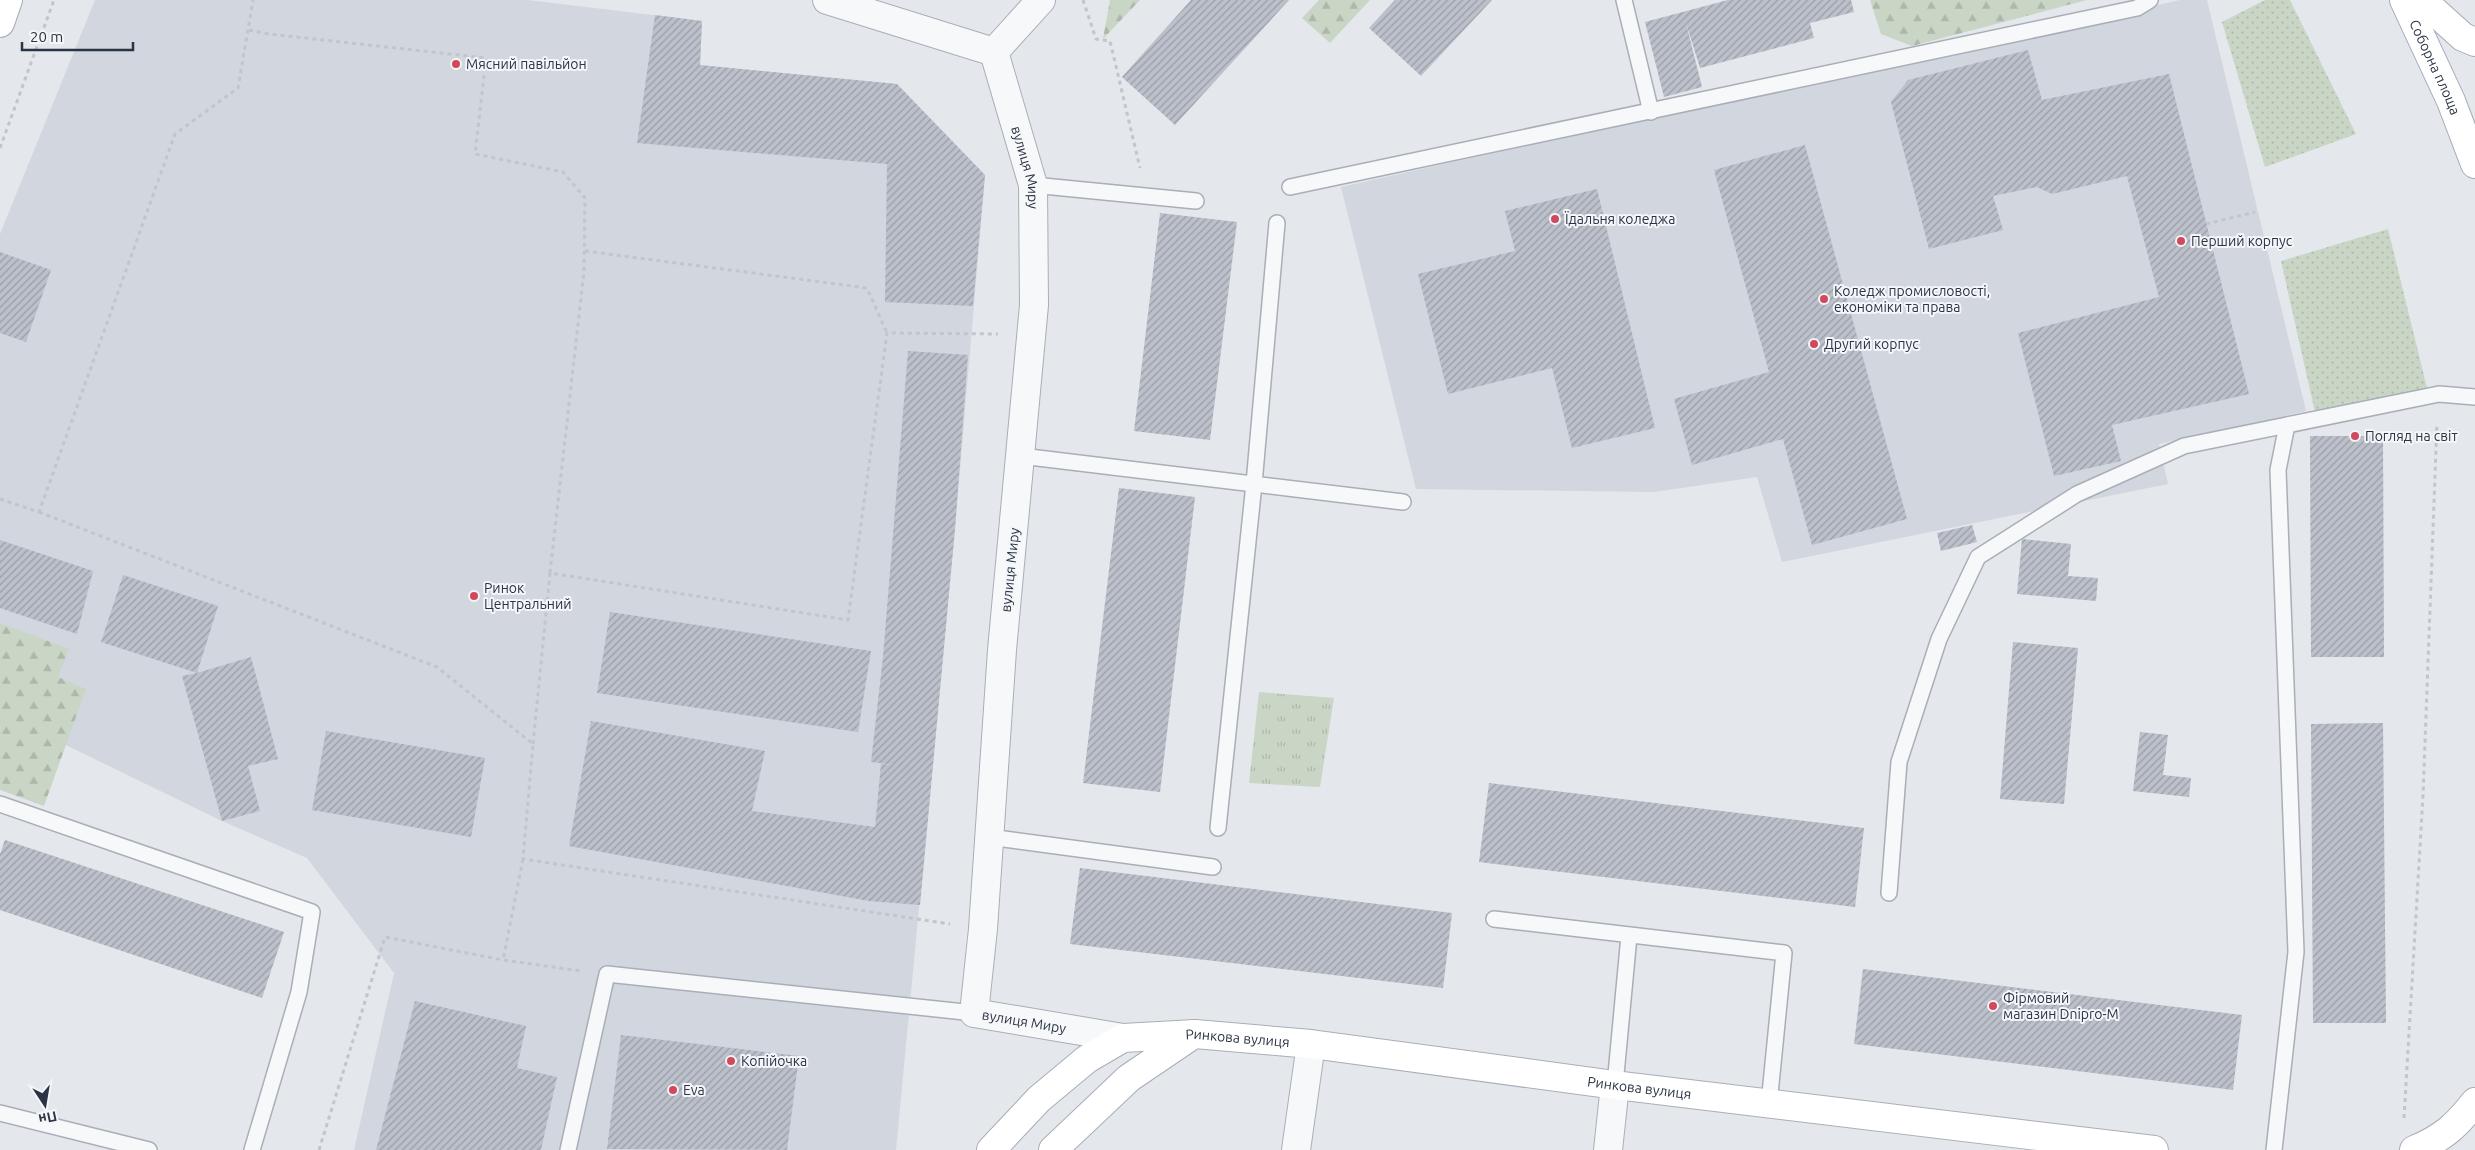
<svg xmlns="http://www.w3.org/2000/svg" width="2475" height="1150" viewBox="0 0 2475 1150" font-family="Ubuntu,sans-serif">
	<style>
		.built { fill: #d2d6de }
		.forest { fill: url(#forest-firs) }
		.park { fill: url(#park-tufts) }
		.garden { fill: url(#garden-dots) }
		.building { fill: url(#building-hatch) }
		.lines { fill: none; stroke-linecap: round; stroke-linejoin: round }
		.service-casing { stroke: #a9aeb7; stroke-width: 18 }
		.minor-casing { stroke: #a9aeb7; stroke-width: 30 }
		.secondary-casing { stroke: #a9aeb7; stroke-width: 30 }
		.primary-casing { stroke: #a3abb8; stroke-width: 30 }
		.path { stroke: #c2c5cb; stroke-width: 3; stroke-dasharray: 4 4; stroke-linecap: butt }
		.service { stroke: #f7f8fa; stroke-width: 15 }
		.minor { stroke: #f7f8fa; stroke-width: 28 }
		.secondary { stroke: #fff; stroke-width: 28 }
		.primary { stroke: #fff; stroke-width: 28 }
		.poi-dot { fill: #d1495b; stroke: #f4f6f9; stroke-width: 2 }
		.labels { text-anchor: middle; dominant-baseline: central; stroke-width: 4; stroke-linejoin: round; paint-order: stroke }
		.poi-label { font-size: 14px; fill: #2b3445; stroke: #f4f6f9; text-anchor: start }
		.street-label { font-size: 14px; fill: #2b3445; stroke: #f4f6f9 }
	</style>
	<defs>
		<pattern id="forest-firs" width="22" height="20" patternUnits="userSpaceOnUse" patternTransform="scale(1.25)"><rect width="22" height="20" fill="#c9d6c5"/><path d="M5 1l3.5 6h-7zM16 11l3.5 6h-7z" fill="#adb8ab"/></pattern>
		<pattern id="park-tufts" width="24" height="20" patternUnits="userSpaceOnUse" patternTransform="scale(1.25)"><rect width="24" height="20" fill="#c9d6c5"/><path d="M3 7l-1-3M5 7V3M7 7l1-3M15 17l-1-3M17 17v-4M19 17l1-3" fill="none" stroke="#adb8ab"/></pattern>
		<pattern id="garden-dots" width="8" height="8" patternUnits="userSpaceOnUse" patternTransform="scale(1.25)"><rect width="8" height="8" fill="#c9d6c5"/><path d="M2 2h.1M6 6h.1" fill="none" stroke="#adb8ab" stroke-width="1.8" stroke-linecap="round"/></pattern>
		<pattern id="building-hatch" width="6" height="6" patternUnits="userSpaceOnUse" patternTransform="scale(1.25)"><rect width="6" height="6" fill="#bbc0ca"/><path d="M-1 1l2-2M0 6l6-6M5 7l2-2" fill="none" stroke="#989da6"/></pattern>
	</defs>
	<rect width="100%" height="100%" fill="#e4e7ec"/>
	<g class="built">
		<polygon points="95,0 528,0 702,21 700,65 897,84 985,175 955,529 896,1150 354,1150 394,973 307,858 222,821 0,713 0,234"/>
		<polygon points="2180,0 2207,0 2306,411 2159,444 2168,484 1782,562 1757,477 1654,492 1416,489 1341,187"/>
	</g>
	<g class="forest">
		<polygon points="1110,0 1140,0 1103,39"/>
		<polygon points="1319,0 1370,0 1330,43 1302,18"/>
		<polygon points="1870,0 2087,0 1912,46 1881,34"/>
		<polygon points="0,623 69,649 58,677 86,689 44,806 0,790"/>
	</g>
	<polygon class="park" points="1259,692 1334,698 1320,787 1249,783"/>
	<g class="garden">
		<polygon points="2265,0 2290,0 2356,134 2265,167 2222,22"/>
		<polygon points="2388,229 2427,388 2315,412 2281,261"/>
	</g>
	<g class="building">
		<polygon points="1191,0 1289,0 1175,125 1122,77"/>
		<polygon points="1395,0 1492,0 1421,76 1369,28"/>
		<polygon points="1728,0 1851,0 1854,12 1810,23 1814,38 1700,68 1686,23 1702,87 1664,97 1645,22"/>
		<polygon points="655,15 702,21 700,65 897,84 985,175 973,306 885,302 887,164 637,143"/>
		<polygon points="2028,50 2042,100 2169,74 2249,394 2112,425 2121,461 2054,476 2018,333 2159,297 2127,176 2052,194 2037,187 1993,196 2003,230 1929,249 1891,102 1908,80"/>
		<polygon points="1805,145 1907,519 1812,545 1783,439 1692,465 1674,399 1769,372 1714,170"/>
		<polygon points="1597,189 1655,428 1572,448 1552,368 1448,394 1418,274 1515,251 1505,211"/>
		<polygon points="1160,213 1237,222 1210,440 1134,431"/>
		<polygon points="0,252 51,270 26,342 0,333"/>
		<polygon points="908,351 968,355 955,529 920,905 869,901 569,846 591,721 765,751 752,811 875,827 881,764 895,765 871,762 883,657"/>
		<polygon points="2310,436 2383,436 2384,657 2311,657"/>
		<polygon points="1119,488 1195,497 1160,792 1083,783"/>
		<polygon points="1972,525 1977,542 1941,551 1937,533"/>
		<polygon points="2022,539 2071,544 2068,576 2098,578 2096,601 2017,594"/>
		<polygon points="0,540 93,571 77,634 0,608"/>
		<polygon points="123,575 218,606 197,673 251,657 278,759 248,766 260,811 222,821 182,676 197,673 101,642"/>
		<polygon points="610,612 871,651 858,732 597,693"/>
		<polygon points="2013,642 2078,648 2064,804 2000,799"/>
		<polygon points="2383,723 2386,1023 2313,1023 2311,724"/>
		<polygon points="326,731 485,758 471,837 312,810"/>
		<polygon points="2140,732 2168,735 2163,775 2191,778 2189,797 2133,791"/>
		<polygon points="1489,783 1864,828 1855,907 1479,862"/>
		<polygon points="5,840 284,932 262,998 0,910 0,854"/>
		<polygon points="1080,868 1452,913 1443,988 1070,944"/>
		<polygon points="1863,969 2242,1015 2233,1090 1854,1044"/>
		<polygon points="415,1001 526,1026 517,1068 557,1077 541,1150 376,1150"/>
		<polygon points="621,1035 799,1056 787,1150 607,1149"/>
	</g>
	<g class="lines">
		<g class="service-casing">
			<g id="service">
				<polyline points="1624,0 1651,112"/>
				<polyline points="1033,185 1196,201"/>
				<polyline points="1290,187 2137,8 2150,0"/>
				<polyline points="1021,456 1403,502"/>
				<polyline points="0,804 312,912 299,992 252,1150"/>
				<polyline points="1218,828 1254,484 1277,223"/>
				<polyline points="989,837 1213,867"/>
				<polyline points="1889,893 1899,762 1939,639 1978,557 2077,494 2184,446 2439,394 2475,397"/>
				<polyline points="1494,919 1784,953 1769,1104"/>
				<polyline points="1615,1085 1629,936"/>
				<polyline points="0,1113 149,1150"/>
				<polyline points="568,1150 607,974 974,1013"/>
				<polyline points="2274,1150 2296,952 2278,470 2287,425"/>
			</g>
		</g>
		<g class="minor-casing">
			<g id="minor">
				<polyline points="827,0 994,52"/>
				<path id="s1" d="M994,52L1033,185L1034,305L1002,650L983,929L974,1013L1123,1038"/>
				<polyline points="994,52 1041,0"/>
				<polyline points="1296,1150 1311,1044"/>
				<polyline points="1608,1150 1615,1085"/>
			</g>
		</g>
		<g class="secondary-casing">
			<g id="secondary">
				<path id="s2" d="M991,1150L1039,1099L1087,1059L1123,1038L1195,1034L1311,1044L1615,1085L2154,1150"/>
				<polyline points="1053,1150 1129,1078 1194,1034"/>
				<path d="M2414,1150C2443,1138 2456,1126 2475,1102"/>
			</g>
		</g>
		<g class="primary-casing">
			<g id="primary">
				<path id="s3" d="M2404,0L2451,101L2475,164"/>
				<polyline points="2422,0 2463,37 2475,42"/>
				<polyline points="0,23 8,0"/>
			</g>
		</g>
		<g class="path">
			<polyline points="1083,0 1096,39 1110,41 1140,168"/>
			<polyline points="249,30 269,34 486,58 475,154 563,172 585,198 584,271 550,573"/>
			<polyline points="0,148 54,0"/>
			<polyline points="2206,224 2255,212"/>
			<polyline points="585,251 867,288 887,333"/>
			<polyline points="0,499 39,512 175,134 238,88 253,0"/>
			<polyline points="39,512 437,667 533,744 523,859 950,924"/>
			<polyline points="533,744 550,573 848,620 887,333 998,334"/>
			<polyline points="523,859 503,960 581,971"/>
			<polyline points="2404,1118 2423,796 2437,423"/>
			<polyline points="319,1150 385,937 503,960"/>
		</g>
		<use href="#service" class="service"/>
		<use href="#minor" class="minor"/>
		<use href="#secondary" class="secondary"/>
		<use href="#primary" class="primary"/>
	</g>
	<g class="poi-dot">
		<circle cx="456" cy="64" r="5"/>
		<circle cx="1555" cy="219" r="5"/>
		<circle cx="2181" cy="241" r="5"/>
		<circle cx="1824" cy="299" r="5"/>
		<circle cx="1814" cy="344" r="5"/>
		<circle cx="2355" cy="436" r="5"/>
		<circle cx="474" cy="596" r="5"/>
		<circle cx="1993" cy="1006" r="5"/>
		<circle cx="731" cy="1061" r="5"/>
		<circle cx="673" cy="1090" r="5"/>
	</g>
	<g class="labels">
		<g class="poi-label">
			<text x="466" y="64">Мясний павільйон</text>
			<text x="1565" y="219">Їдальня коледжа</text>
			<text x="2191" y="241">Перший корпус</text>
			<text x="1834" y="291">Коледж промисловості,<tspan x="1834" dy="16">економіки та права</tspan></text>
			<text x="1824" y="344">Другий корпус</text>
			<text x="2365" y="436">Погляд на світ</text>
			<text x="484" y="588">Ринок<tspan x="484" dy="16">Центральний</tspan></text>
			<text x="2003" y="998">Фірмовий<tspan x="2003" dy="16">магазин Dnipro-M</tspan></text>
			<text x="741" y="1061">Копійочка</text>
			<text x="683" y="1090">Eva</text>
		</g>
		<g class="street-label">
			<text stroke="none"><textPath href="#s3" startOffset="74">Соборна площа</textPath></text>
			<text stroke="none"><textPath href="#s1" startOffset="120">вулиця Миру</textPath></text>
			<text transform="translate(1010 570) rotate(-84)">вулиця Миру</text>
			<text stroke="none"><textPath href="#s1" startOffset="1020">вулиця Миру</textPath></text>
			<text stroke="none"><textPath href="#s2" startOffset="289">Ринкова вулиця</textPath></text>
			<text stroke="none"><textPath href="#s2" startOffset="694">Ринкова вулиця</textPath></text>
		</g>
	</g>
	<g transform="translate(45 1105) rotate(168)" stroke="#f4f6f9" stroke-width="4" paint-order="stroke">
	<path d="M0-4L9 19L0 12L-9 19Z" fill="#2b3445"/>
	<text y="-8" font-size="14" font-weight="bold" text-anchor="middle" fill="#2b3445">Пн</text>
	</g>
	<path d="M22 42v8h111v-8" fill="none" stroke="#2b3445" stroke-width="2.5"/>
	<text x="30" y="42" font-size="15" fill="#2b3445" stroke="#f4f6f9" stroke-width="4" paint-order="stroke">20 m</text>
</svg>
